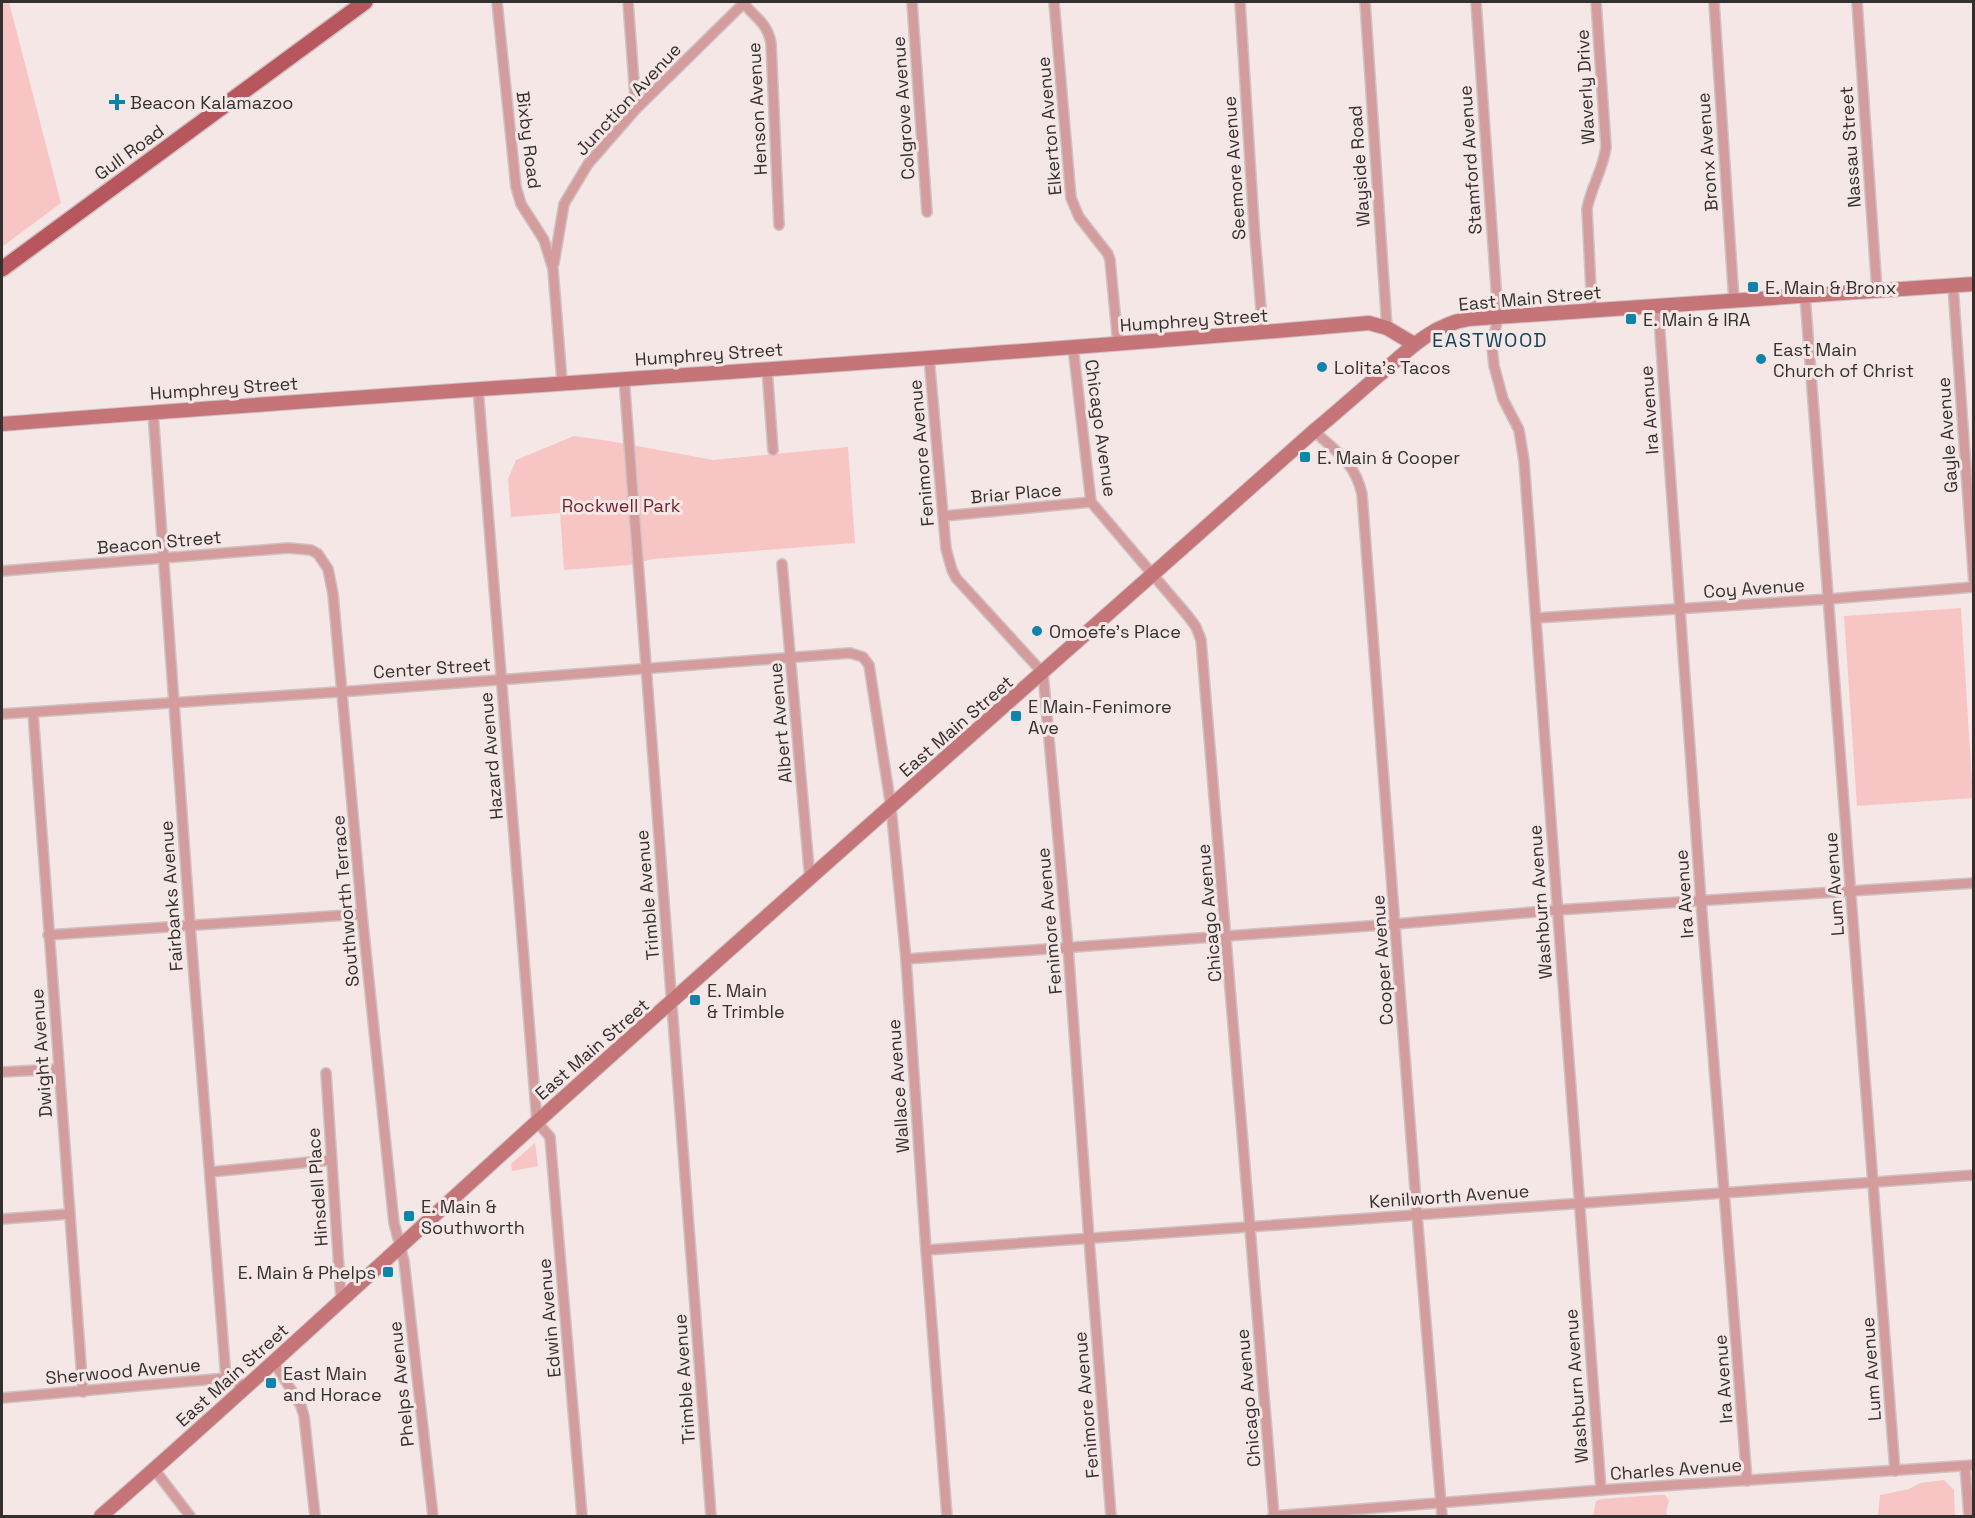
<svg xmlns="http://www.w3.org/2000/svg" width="1975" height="1518" viewBox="0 0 1975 1518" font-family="'Space Grotesk',sans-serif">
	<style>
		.green { fill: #f8c5c5 }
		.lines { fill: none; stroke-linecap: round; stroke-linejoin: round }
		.street-casing { stroke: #cfc2c2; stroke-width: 12 }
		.secondary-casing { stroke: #cfc2c2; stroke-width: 16 }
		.primary-casing { stroke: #cfc2c2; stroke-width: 18 }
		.street { stroke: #d59c9e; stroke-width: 9 }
		.secondary { stroke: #c57478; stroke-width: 14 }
		.primary { stroke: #b8565d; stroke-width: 15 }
		.poi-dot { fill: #0f84aa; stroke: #f6e7e7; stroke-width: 2 }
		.labels { text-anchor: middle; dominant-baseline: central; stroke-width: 6; stroke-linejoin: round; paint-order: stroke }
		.street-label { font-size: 18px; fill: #353030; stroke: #f6e7e7 }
		.poi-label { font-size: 18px; fill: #353030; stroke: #f6e7e7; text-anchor: start }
		.park-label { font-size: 18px; fill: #741d29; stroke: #f6e7e7 }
		.neighbourhood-label { font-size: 20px; letter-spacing: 1.5px; fill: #154658; stroke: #f6e7e7 }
	</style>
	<rect width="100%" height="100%" fill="#f6e7e7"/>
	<g class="green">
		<polygon points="2,2 9,2 61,203 2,247"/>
		<polygon points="574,436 610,441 713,460 848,447 855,543 653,559 630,565 564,570 560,513 511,517 508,479 516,460"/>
		<polygon points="1961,608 1973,798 1857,806 1844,616"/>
		<polygon points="535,1143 538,1166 512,1171 511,1164"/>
		<polygon points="1944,1480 1954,1490 1955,1516 1878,1516 1880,1495 1909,1489 1920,1483"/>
		<polygon points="1657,1495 1665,1495 1669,1500 1666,1512 1668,1516 1593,1516 1596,1501 1601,1499"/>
	</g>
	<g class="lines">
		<g class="street-casing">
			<g id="street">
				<polyline points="497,2 516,187 521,204 544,240 553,269 562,382"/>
				<polyline points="628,2 636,109"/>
				<path d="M743,2C754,18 767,21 771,43L779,225"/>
				<polyline points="912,2 927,212"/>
				<polyline points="1054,2 1071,198 1079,217 1108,254 1110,260 1118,344"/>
				<polyline points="1240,2 1254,225 1263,332"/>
				<polyline points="1365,2 1387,328"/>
				<polyline points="1476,2 1498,316 1492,347 1494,366 1503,399 1519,430 1524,461 1601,1490"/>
				<polyline points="1714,2 1734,301"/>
				<polyline points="1857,2 1877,291"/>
				<polyline points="554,263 564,204 588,164 636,109 745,2"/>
				<polyline points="1953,286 1974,583"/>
				<polyline points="1805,296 1895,1471"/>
				<polyline points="1658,305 1701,901 1747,1481"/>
				<path d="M1592,310L1587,209C1591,187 1603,170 1606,147L1596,2"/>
				<polyline points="1073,347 1091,502 1188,616 1196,627 1201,640 1274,1516"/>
				<polyline points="929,357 946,549 952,570 956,578 1043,673 1068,947 1089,1239 1111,1516"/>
				<polyline points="767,369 773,450"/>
				<path d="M624,378C651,758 683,1137 711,1516"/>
				<polyline points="478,388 537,1122 550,1137 582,1516"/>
				<polyline points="153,412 190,925 226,1378"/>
				<path d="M1314,431C1337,452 1355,463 1362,494L1417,1215L1442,1516"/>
				<polyline points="944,516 1091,502"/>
				<polyline points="782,564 810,880"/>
				<polyline points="2,571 288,548 311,550 318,554 328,569 333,594 362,914 394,1223 404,1261 433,1516"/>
				<polyline points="1536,618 1829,599 1974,587"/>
				<polyline points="33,712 83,1392"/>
				<polyline points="2,714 353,691 850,653 863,657 869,665 891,807 906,959 926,1250 947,1516"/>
				<polyline points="48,935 362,914"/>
				<polyline points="906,959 1396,924 1557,910 1974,883"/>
				<polyline points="2,1072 59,1069"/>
				<polyline points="326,1073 341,1299"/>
				<polyline points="210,1172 331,1160"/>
				<polyline points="2,1219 69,1214"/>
				<polyline points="926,1250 1974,1175"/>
				<polyline points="274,1362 301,1406 304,1416 315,1516"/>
				<polyline points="2,1398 226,1378 247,1386"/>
				<polyline points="1965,1466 1969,1516"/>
				<polyline points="154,1469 190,1516"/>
				<polyline points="1273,1516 1601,1490 1974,1465"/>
			</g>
		</g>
		<g class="secondary-casing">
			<g id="secondary">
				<path d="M2,424C457,388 914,363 1369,323L1387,328L1414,344"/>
				<path d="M101,1516C249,1387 392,1253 538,1121C795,889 1056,661 1314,431C1336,413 1357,394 1378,376C1406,352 1431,325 1468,319L1974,284"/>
			</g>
		</g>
		<g class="primary-casing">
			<polyline id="primary" points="2,269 365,2"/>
		</g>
		<use href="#street" class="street"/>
		<use href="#secondary" class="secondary"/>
		<use href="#primary" class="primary"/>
	</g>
	<g class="poi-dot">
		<path d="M114 93h6v6h6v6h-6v6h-6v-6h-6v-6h6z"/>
		<rect x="1747" y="281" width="12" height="12" rx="3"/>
		<rect x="1625" y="313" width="12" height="12" rx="3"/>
		<circle cx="1761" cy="359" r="6"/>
		<circle cx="1322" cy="367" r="6"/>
		<rect x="1299" y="451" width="12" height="12" rx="3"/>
		<circle cx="1037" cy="631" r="6"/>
		<rect x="1010" y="710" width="12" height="12" rx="3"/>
		<rect x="689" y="994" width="12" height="12" rx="3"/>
		<rect x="403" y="1210" width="12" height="12" rx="3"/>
		<rect x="382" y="1266" width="12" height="12" rx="3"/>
		<rect x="265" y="1377" width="12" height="12" rx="3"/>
	</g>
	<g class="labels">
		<g class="street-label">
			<text transform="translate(1585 87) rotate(-93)">Waverly Drive</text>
			<text transform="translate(628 99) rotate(-47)">Junction Avenue</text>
			<text transform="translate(903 108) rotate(-94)">Colgrove Avenue</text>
			<text transform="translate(757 109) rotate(-93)">Henson Avenue</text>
			<text transform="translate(1049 126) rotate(-95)">Elkerton Avenue</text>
			<text transform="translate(529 140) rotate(83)">Bixby Road</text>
			<text transform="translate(1850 147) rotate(-94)">Nassau Street</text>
			<text transform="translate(129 152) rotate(-36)">Gull Road</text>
			<text transform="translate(1707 152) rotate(-94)">Bronx Avenue</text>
			<text transform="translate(1470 160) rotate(-94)">Stamford Avenue</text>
			<text transform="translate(1359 166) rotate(-94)">Wayside Road</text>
			<text transform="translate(1234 168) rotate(-94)">Seemore Avenue</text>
			<text transform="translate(1530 298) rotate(-5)">East Main Street</text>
			<text transform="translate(1194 320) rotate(-4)">Humphrey Street</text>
			<text transform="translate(709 354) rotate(-4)">Humphrey Street</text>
			<text transform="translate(224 388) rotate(-4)">Humphrey Street</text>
			<text transform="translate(1649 410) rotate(-94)">Ira Avenue</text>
			<text transform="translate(1101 428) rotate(82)">Chicago Avenue</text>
			<text transform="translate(1947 435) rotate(-94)">Gayle Avenue</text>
			<text transform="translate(921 453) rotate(-95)">Fenimore Avenue</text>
			<text transform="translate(1016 493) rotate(-5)">Briar Place</text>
			<text transform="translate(159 542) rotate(-5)">Beacon Street</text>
			<text transform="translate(1754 588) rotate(-4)">Coy Avenue</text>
			<text transform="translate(432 668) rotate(-4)">Center Street</text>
			<text transform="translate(780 723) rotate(-95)">Albert Avenue</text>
			<text transform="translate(956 726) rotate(-41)">East Main Street</text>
			<text transform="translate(491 756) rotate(-95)">Hazard Avenue</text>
			<text transform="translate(1834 884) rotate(-94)">Lum Avenue</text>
			<text transform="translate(1684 894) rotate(-94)">Ira Avenue</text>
			<text transform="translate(647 895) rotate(-95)">Trimble Avenue</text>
			<text transform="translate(171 896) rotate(-94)">Fairbanks Avenue</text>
			<text transform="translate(345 901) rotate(-95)">Southworth Terrace</text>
			<text transform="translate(1540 902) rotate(-94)">Washburn Avenue</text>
			<text transform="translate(1209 913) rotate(-95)">Chicago Avenue</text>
			<text transform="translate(1049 921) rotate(-95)">Fenimore Avenue</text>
			<text transform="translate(1382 960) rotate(-94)">Cooper Avenue</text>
			<text transform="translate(592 1049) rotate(-41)">East Main Street</text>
			<text transform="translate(41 1053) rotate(-94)">Dwight Avenue</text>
			<text transform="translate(898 1086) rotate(-94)">Wallace Avenue</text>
			<text transform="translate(317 1187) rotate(-94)">Hinsdell Place</text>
			<text transform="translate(1449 1196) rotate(-4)">Kenilworth Avenue</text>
			<text transform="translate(549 1318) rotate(-95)">Edwin Avenue</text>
			<text transform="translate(1871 1369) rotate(-94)">Lum Avenue</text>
			<text transform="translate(123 1371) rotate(-5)">Sherwood Avenue</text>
			<text transform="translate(232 1375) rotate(-42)">East Main Street</text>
			<text transform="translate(684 1379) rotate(-94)">Trimble Avenue</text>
			<text transform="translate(1723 1379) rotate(-94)">Ira Avenue</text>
			<text transform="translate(401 1384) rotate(-96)">Phelps Avenue</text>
			<text transform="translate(1576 1386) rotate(-94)">Washburn Avenue</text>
			<text transform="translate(1248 1398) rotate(-95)">Chicago Avenue</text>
			<text transform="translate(1086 1405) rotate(-95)">Fenimore Avenue</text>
			<text transform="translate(1676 1469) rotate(-4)">Charles Avenue</text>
		</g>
		<g class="poi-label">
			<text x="130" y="102">Beacon Kalamazoo</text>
			<text x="1765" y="287">E. Main &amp; Bronx</text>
			<text x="1643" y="319">E. Main &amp; IRA</text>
			<text x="1773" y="349">East Main<tspan x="1773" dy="21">Church of Christ</tspan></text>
			<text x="1334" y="367">Lolita's Tacos</text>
			<text x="1317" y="457">E. Main &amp; Cooper</text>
			<text x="1049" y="631">Omoefe's Place</text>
			<text x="1028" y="706">E Main-Fenimore<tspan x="1028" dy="21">Ave</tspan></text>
			<text x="707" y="990">E. Main<tspan x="707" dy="21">&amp; Trimble</tspan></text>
			<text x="421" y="1206">E. Main &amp;<tspan x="421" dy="21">Southworth</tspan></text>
			<text x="376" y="1272" text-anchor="end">E. Main &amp; Phelps</text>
			<text x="283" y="1373">East Main<tspan x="283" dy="21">and Horace</tspan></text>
		</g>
		<g class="park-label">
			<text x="621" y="505">Rockwell Park</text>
		</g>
		<g class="neighbourhood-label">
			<text x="1490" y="340">EASTWOOD</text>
		</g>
	</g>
	<rect width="1975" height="1518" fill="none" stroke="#353030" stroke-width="6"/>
</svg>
